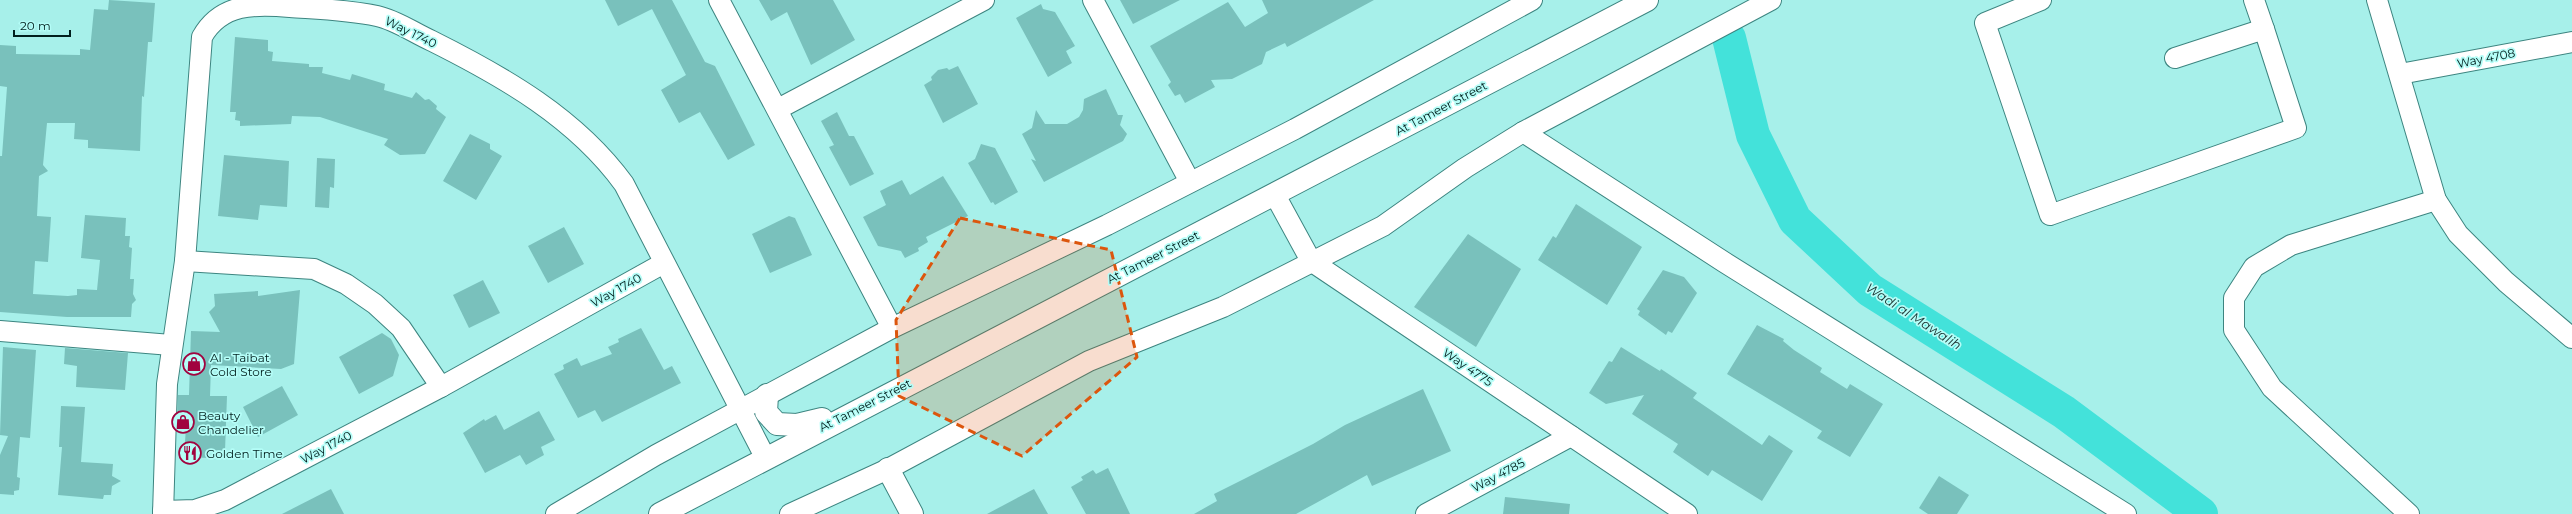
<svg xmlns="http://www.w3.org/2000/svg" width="2572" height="514" viewBox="0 0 2572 514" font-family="Montserrat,sans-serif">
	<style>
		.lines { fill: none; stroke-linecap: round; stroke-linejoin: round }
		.river { stroke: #43e2da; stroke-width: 34 }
		.building { fill: #79c1bc }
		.minor-casing { stroke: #3d8580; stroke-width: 22 }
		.tertiary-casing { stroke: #3d8580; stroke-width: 24 }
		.secondary-casing { stroke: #3d8580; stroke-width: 24 }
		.minor { stroke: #fff; stroke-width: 20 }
		.tertiary { stroke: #fff; stroke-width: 22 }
		.secondary { stroke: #fff; stroke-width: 22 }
		.marked { fill: #dc560d; fill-opacity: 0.2; stroke: #dc560d; stroke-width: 3; stroke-dasharray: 8 5; stroke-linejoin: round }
		.labels { text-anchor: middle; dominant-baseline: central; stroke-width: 3.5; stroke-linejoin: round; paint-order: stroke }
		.street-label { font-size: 12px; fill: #011f1d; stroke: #b4fdf7 }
		.poi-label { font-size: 12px; fill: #011f1d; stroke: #b4fdf7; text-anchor: start }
		.water-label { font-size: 13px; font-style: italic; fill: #18312f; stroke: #b4fdf7 }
	</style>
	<rect width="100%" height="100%" fill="#a7f0ea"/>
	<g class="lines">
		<polyline class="river" points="1729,38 1753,135 1795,220 1870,290 2064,412 2201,514"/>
	</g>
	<g class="building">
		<polygon points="109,0 155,3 152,42 148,42 144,97 142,96 140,151 88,148 88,140 74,139 75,123 47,123 43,165 48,171 39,176 37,216 51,217 48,262 35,261 33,294 68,296 77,295 77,289 97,290 100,260 81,258 85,215 126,218 125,236 130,236 129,247 132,248 130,279 134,279 133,294 136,300 132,304 131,317 67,317 0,312 0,156 2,156 7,87 0,86 0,45 16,46 16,54 80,55 80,49 90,50 94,9 108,10"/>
		<polygon points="605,0 672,0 705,62 715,66 755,145 728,160 700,112 679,123 661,90 686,75 652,9 618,26"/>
		<polygon points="759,0 833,0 855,40 811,65 787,12 771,21"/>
		<polygon points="1120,0 1180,0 1133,24"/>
		<polygon points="1262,0 1374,0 1287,47 1285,43 1266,52 1262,64 1232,79 1211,80 1215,87 1185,103 1180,94 1175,96 1168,85 1171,82 1150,46 1228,2 1245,27 1268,13"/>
		<polygon points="1041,4 1043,9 1055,12 1075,46 1066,51 1072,63 1048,77 1016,18"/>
		<polygon points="235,37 268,40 268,51 273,52 272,61 309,64 309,67 323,67 322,73 350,80 352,74 385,84 384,90 412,98 416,92 425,100 429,99 437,106 436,109 446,117 425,154 400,155 384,145 388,139 320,117 292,116 291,124 240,126 240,121 235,120 236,112 230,112"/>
		<polygon points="958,66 978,104 943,123 924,85 932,80 931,77 938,70 947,68 949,70"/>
		<polygon points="1106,89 1118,115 1123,115 1120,125 1127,134 1123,141 1044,182 1031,159 1036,161 1022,134 1032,128 1036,110 1045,124 1067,124 1079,117 1083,110 1084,99"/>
		<polygon points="837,112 849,136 854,136 874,174 850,186 829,147 834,145 821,121"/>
		<polygon points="470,134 490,144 490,149 502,156 476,200 443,181"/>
		<polygon points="981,144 995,148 1018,192 995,205 993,202 991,203 968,163 975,159"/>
		<polygon points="224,155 289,161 287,207 260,205 258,220 218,216"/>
		<polygon points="317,158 335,159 334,188 330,187 329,208 315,207"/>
		<polygon points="943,176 968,216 926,237 928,242 918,248 919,251 905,258 901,251 878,246 863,217 886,205 880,191 902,180 910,195"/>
		<polygon points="1576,204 1642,247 1607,305 1538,260 1553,236 1556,238"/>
		<polygon points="789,216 795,218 812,255 770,273 752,234"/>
		<polygon points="564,227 584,264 548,283 528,246"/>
		<polygon points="1468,234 1521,269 1476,347 1414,307"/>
		<polygon points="1663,270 1684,277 1697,293 1672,333 1668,331 1666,335 1638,315 1640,311 1637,309"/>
		<polygon points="483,280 500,313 469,328 453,295"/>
		<polygon points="300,290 294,364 281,369 211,365 210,396 227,396 225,451 209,450 209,458 184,457 186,427 177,427 178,395 189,395 191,331 220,332 209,312 215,306 214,294 258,291 258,296"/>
		<polygon points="1757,325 1784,339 1783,341 1794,350 1822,368 1820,372 1847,389 1850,384 1883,404 1850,457 1817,438 1822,431 1727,374"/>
		<polygon points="641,328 664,370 672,366 681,383 602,422 595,410 578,418 554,374 564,369 563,365 577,358 581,366 612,354 608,347 619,342 618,339"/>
		<polygon points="382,333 391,339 399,355 393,376 359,394 339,357"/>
		<polygon points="3,347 36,350 30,438 20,437 17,477 20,478 19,490 14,491 14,495 0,494 0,455 8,436 0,435"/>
		<polygon points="1621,347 1660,371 1661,369 1697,393 1693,398 1762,445 1769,435 1793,451 1762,501 1712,470 1708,476 1673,452 1678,444 1632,414 1644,395 1606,404 1589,393 1609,361 1612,362"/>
		<polygon points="65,348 128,353 125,390 76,387 77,366 64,364"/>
		<polygon points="282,386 298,415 258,437 243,407"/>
		<polygon points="1423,389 1451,451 1372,486 1367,475 1296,514 1194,514 1217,501 1214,494 1244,479 1313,444 1345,425"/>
		<polygon points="61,406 85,407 81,462 113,464 112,476 121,481 112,486 111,495 104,495 103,499 58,495 62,447 59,447"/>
		<polygon points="539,411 555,440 541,447 544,455 526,465 520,455 485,473 463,433 484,419 485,421 496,415 504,430"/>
		<polygon points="1108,468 1130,514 1086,514 1071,487 1083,480 1081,477 1093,470 1096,474"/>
		<polygon points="1939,476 1969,495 1957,514 1928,514 1919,508"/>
		<polygon points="331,489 344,514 282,514"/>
		<polygon points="1034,489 1048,514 987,514"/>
		<polygon points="1505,497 1570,504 1569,514 1503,514"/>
	</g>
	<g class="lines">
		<g class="minor-casing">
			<g id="minor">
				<polyline points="719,0 892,328"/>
				<polyline points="1093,0 1190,182"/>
				<polyline points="2041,0 1985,23 2050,215 2296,128 2264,29 2175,58"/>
				<polyline points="2254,0 2264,29"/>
				<polyline points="2377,0 2436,200 2458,234 2506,282 2572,338"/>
				<polyline points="2400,74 2572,42"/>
				<polyline points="778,109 984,0"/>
				<polyline points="1523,132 1724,262 2126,514"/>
				<polyline points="1275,195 1311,261 1687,514"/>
				<polyline points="185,261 314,269 346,284 375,304 401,328 441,387"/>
				<polyline points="0,331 171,345"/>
				<polyline points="163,511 195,510 225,500 441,387 664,263"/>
				<path d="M163,514L167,384L185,261L202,37C221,3 255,4 290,7C318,9 349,10 377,16C396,20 414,33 432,41C504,77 576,118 624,184L765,457"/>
				<polyline points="556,514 656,455 892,328 1107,225 1295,129 1532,0"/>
				<polyline points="790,514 888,469 1089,361 1223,307 1383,226 1465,168 1523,132 1771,0"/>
				<polyline points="1426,514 1571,436"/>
				<polyline points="2409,514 2272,388 2234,330 2234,298 2254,267 2291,245 2436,200"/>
			</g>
		</g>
		<g class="tertiary-casing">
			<polyline id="tertiary" points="888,469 912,514"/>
		</g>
		<g class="secondary-casing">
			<g id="secondary">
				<polyline points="767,395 766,412 777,424 797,425 822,419"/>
				<polyline points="660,514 1647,0"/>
			</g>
		</g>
		<use href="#minor" class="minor"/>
		<use href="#tertiary" class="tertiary"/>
		<use href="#secondary" class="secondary"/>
	</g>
	<path class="marked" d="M960,218L1111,250L1137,357L1022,456L899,396L896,320Z"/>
	<defs>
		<g id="shop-ring" transform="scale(1.15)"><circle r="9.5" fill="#b4fdf7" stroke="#a1033f" stroke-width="1.5"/><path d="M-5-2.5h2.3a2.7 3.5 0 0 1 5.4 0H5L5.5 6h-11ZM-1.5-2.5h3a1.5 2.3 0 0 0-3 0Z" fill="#a1033f"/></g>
		<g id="restaurant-ring" transform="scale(1.15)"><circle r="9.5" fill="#b4fdf7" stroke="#a1033f" stroke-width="1.5"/><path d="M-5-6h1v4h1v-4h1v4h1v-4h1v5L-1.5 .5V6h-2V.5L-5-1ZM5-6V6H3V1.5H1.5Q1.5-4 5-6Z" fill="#a1033f"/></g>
	</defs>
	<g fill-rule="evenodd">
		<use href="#shop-ring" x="194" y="364"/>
		<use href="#shop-ring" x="183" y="422"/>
		<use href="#restaurant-ring" x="190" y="453"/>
	</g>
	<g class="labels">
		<g class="street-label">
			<text transform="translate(411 32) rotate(26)">Way 1740</text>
			<text transform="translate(2486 58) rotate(-11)">Way 4708</text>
			<text transform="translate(1441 108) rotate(-28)">At Tameer Street</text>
			<text transform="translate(1153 257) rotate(-27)">At Tameer Street</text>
			<text transform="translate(616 290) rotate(-29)">Way 1740</text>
			<text transform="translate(1468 367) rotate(34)">Way 4775</text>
			<text transform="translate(865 405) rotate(-27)">At Tameer Street</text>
			<text transform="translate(326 447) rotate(-28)">Way 1740</text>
			<text transform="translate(1498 475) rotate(-28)">Way 4785</text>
		</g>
		<g class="poi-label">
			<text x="210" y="357">Al - Taibat<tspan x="210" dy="14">Cold Store</tspan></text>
			<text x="198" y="415">Beauty<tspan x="198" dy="14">Chandelier</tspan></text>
			<text x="206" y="453">Golden Time</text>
		</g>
		<g class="water-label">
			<text transform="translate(1914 316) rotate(33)">Wadi al Mawalih</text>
		</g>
	</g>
	<path d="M14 30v6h56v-6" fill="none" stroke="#011f1d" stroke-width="2"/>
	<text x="20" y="30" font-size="12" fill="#011f1d" stroke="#b4fdf7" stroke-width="3" paint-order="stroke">20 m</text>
</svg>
